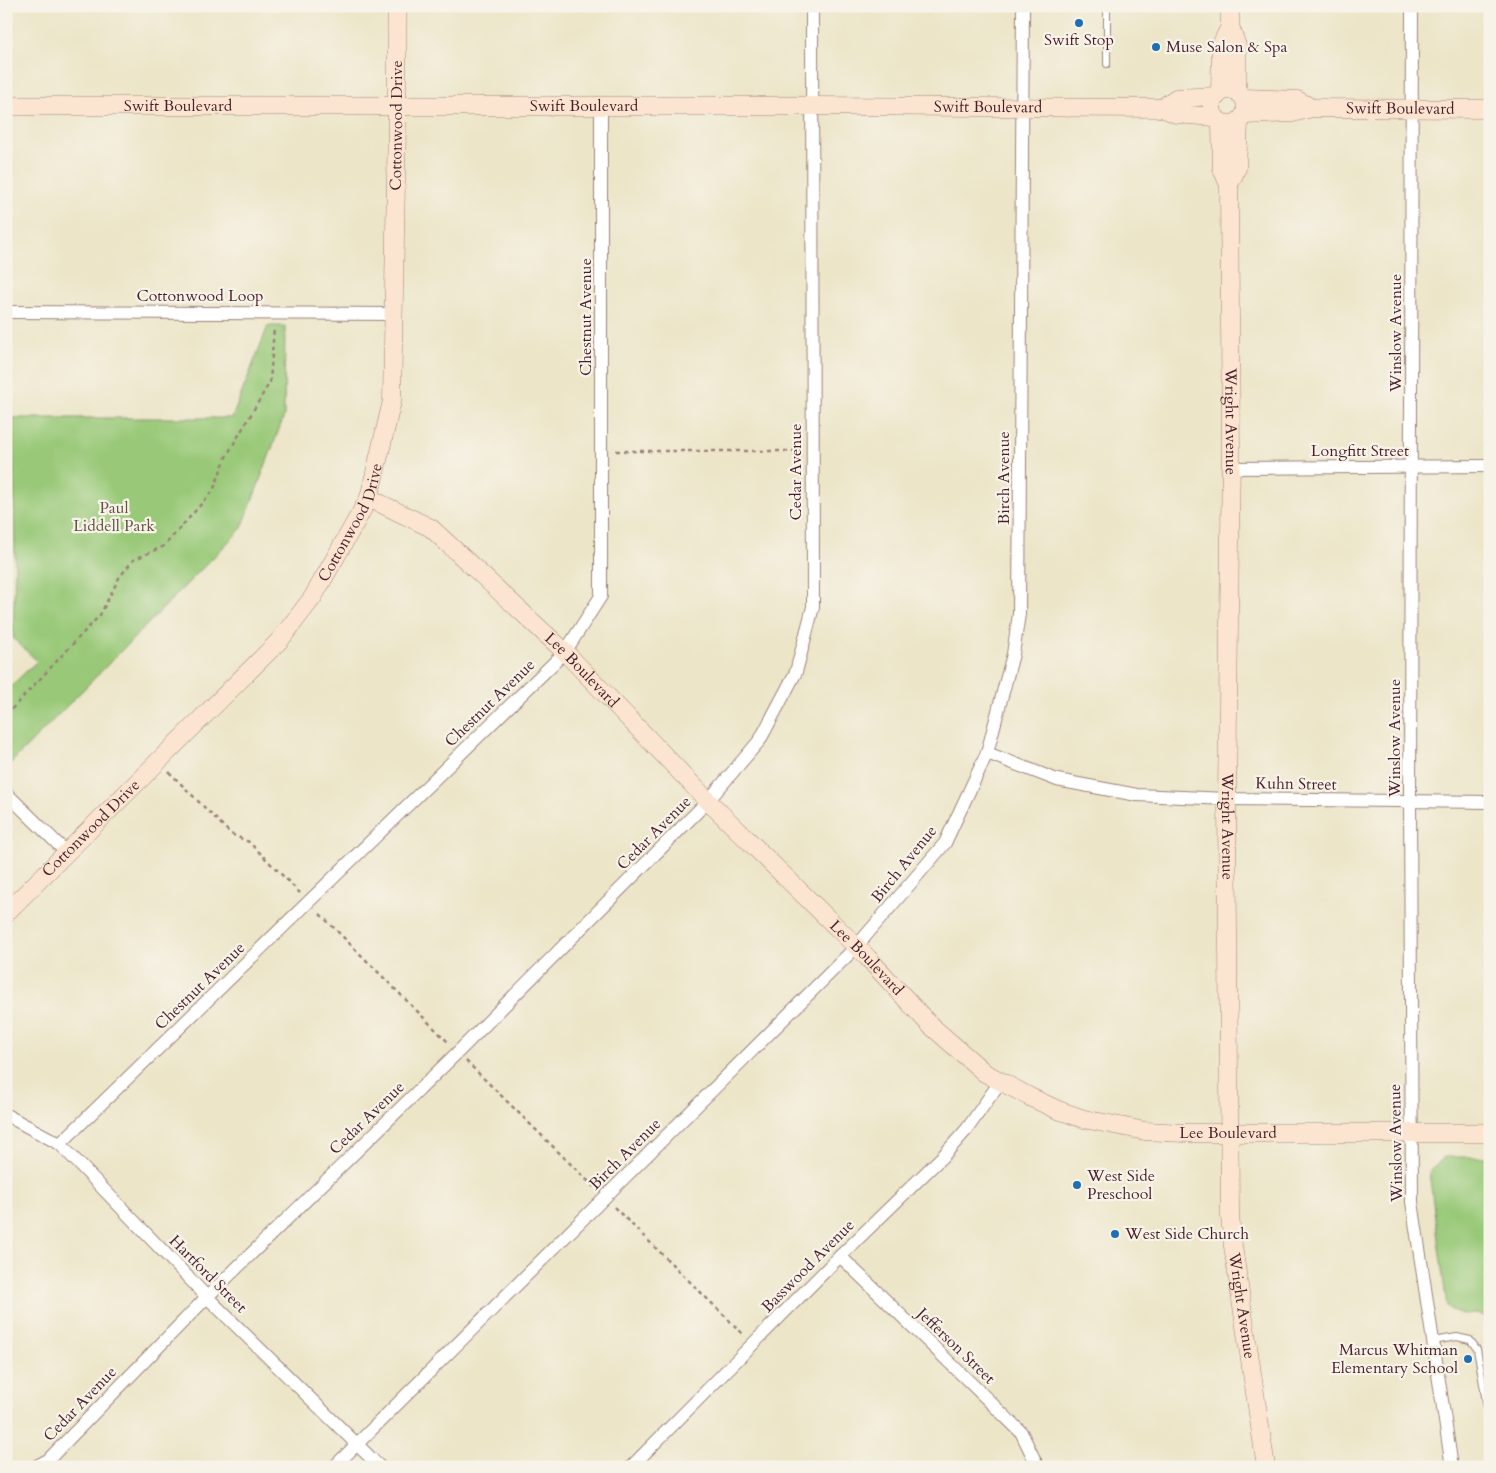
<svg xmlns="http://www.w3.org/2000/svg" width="1496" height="1473" viewBox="0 0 1496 1473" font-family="Cardo,serif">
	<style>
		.green { fill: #99c978; stroke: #727452 }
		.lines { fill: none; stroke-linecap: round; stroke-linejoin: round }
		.lane-casing { stroke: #9b827a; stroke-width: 8 }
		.street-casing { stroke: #9b827a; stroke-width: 14 }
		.secondary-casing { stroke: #9b827a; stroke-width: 19 }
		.path { stroke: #9b827a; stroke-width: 2.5; stroke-dasharray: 4 4; stroke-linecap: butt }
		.lane { stroke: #fff; stroke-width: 6 }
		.street { stroke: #fff; stroke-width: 12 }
		.secondary { stroke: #fce5d0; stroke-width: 18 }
		.poi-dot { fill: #1f6fb2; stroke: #f7f3e8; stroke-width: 2 }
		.labels { text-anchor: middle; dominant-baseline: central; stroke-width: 4.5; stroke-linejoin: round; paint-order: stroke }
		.poi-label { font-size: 16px; fill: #4a1f2b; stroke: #f7f3e8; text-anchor: start }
		.street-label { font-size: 16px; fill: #4a1f2b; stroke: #f7f3e8 }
		.park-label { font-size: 16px; fill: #625242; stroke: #f7f3e8 }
	</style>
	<rect width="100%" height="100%" fill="#f7f3e8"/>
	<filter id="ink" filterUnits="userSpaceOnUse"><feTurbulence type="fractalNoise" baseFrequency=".02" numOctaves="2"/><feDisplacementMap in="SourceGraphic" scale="10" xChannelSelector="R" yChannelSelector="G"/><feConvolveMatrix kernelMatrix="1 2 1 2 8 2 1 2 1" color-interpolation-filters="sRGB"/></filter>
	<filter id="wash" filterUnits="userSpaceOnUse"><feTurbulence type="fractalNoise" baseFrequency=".0096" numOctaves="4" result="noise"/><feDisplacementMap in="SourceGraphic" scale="20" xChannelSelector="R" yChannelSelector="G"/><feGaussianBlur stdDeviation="1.12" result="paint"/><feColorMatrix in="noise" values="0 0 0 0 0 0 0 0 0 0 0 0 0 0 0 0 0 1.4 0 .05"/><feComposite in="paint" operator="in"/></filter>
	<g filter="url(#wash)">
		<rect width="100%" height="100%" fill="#ece5c8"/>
		<g class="green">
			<polygon points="268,326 285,326 284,416 242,528 6,768 6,691 37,661 13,638 15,565 13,418 232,418"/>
			<path d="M1444,1157H1490V1323C1479,1306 1469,1317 1457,1313C1453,1312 1449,1308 1447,1306L1429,1173Z"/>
		</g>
	</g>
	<g filter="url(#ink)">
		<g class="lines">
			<g class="lane-casing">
				<g id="lane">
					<polyline points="1107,6 1107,64"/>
					<polyline points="1433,1341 1457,1337 1470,1340 1477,1349 1490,1425"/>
				</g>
			</g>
			<g class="street-casing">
				<g id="street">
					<polyline points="1412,6 1410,802 1412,1202 1452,1467"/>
					<polyline points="6,312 394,314"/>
					<polyline points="1231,468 1490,466"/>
					<polyline points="987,753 1057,780 1137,795 1227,799 1490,802"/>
					<polyline points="6,793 66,852"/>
					<polyline points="6,1115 60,1144 207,1297 380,1467"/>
					<polyline points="60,1144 565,652 601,596 601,106"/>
					<polyline points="840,1256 1021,1432 1038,1467"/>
					<polyline points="35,1467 48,1460 207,1297 458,1052 708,801 760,740 796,672 813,607 812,6"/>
					<polyline points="334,1467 856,947 945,843 987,753 1013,654 1019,614 1023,6"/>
					<polyline points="631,1467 831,1265 944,1155 967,1129 1000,1082"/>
				</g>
			</g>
			<g class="secondary-casing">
				<g id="secondary">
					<polyline points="1230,6 1230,26 1237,46 1237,92"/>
					<circle cx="1229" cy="107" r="17"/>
					<polyline points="1220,93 1221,45 1230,26"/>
					<polyline points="1244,98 1297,100 1312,108"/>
					<path id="s1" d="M6,106H812L1162,108L1176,114L1215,117"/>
					<polyline points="1162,108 1176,98 1217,96"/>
					<path id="s2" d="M1245,115L1292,113L1312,108L1490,109"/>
					<path id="s3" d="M1221,123L1222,169L1229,185L1231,450L1227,799L1230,1216L1233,1246L1266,1467"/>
					<polyline points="1229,185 1237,168 1239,122"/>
					<path id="s4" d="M369,498L431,528L565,652L708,801L868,958L929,1024L985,1073L1032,1098L1058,1110L1084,1119L1145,1131L1184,1133H1490"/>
					<path id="s5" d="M6,913L280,640L313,597L369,498L392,401L397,123V6"/>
				</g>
			</g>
			<g class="path">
				<polyline points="616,451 798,451"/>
				<polyline points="6,715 100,615 119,578 133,560 164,546 213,491 226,457 270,382 274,328"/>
				<polyline points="169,772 231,834 249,842 300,893"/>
				<polyline points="320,914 448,1042"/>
				<polyline points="466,1061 594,1187"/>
				<polyline points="614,1207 743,1334"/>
			</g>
			<use href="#lane" class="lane"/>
			<use href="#street" class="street"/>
			<use href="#secondary" class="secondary"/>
		</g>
	</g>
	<g class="poi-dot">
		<circle cx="1079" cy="23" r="5"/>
		<circle cx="1156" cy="47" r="5"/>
		<circle cx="1077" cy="1185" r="5"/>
		<circle cx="1115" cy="1234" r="5"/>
		<circle cx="1468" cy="1359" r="5"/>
	</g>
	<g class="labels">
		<g class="poi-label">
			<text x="1079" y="40" text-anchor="middle">Swift Stop</text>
			<text x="1166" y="47">Muse Salon &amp; Spa</text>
			<text x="1087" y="1176">West Side<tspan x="1087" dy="18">Preschool</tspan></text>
			<text x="1125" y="1234">West Side Church</text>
			<text x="1458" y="1350" text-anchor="end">Marcus Whitman<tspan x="1458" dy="18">Elementary School</tspan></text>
		</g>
		<g class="street-label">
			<text stroke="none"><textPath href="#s1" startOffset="172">Swift Boulevard</textPath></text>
			<text stroke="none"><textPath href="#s1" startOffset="578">Swift Boulevard</textPath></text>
			<text stroke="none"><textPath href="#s1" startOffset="982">Swift Boulevard</textPath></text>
			<text stroke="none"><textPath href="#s2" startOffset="156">Swift Boulevard</textPath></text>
			<text stroke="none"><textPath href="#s5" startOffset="930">Cottonwood Drive</textPath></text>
			<text x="200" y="296">Cottonwood Loop</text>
			<text transform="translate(586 317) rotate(-90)">Chestnut Avenue</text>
			<text transform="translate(1396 333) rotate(-90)">Winslow Avenue</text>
			<text stroke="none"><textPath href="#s3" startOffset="300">Wright Avenue</textPath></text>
			<text x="1360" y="451">Longfitt Street</text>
			<text transform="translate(796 472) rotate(-90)">Cedar Avenue</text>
			<text transform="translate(1004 478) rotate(-90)">Birch Avenue</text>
			<text stroke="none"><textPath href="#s5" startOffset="525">Cottonwood Drive</textPath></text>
			<text stroke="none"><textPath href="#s4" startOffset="276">Lee Boulevard</textPath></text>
			<text transform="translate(490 703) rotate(-44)">Chestnut Avenue</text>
			<text transform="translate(1395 738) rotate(-90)">Winslow Avenue</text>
			<text transform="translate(1296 784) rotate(1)">Kuhn Street</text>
			<text stroke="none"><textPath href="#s3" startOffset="705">Wright Avenue</textPath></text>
			<text stroke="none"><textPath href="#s5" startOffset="120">Cottonwood Drive</textPath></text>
			<text transform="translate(654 833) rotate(-45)">Cedar Avenue</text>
			<text transform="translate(904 864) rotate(-51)">Birch Avenue</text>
			<text stroke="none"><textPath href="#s4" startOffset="681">Lee Boulevard</textPath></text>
			<text transform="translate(200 986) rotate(-44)">Chestnut Avenue</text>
			<text transform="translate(367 1118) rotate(-44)">Cedar Avenue</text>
			<text stroke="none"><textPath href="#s4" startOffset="1101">Lee Boulevard</textPath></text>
			<text transform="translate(1396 1143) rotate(-91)">Winslow Avenue</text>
			<text transform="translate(625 1154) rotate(-45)">Birch Avenue</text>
			<text transform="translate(808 1266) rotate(-45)">Basswood Avenue</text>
			<text transform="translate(208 1274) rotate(45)">Hartford Street</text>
			<text stroke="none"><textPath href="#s3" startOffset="1185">Wright Avenue</textPath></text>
			<text transform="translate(956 1346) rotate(44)">Jefferson Street</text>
			<text transform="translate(80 1404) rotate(-46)">Cedar Avenue</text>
		</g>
		<g class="park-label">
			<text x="114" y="508">Paul<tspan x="114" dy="18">Liddell Park</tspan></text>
		</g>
	</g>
	<rect width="1496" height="1473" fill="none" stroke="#f7f3e8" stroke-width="25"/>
</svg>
